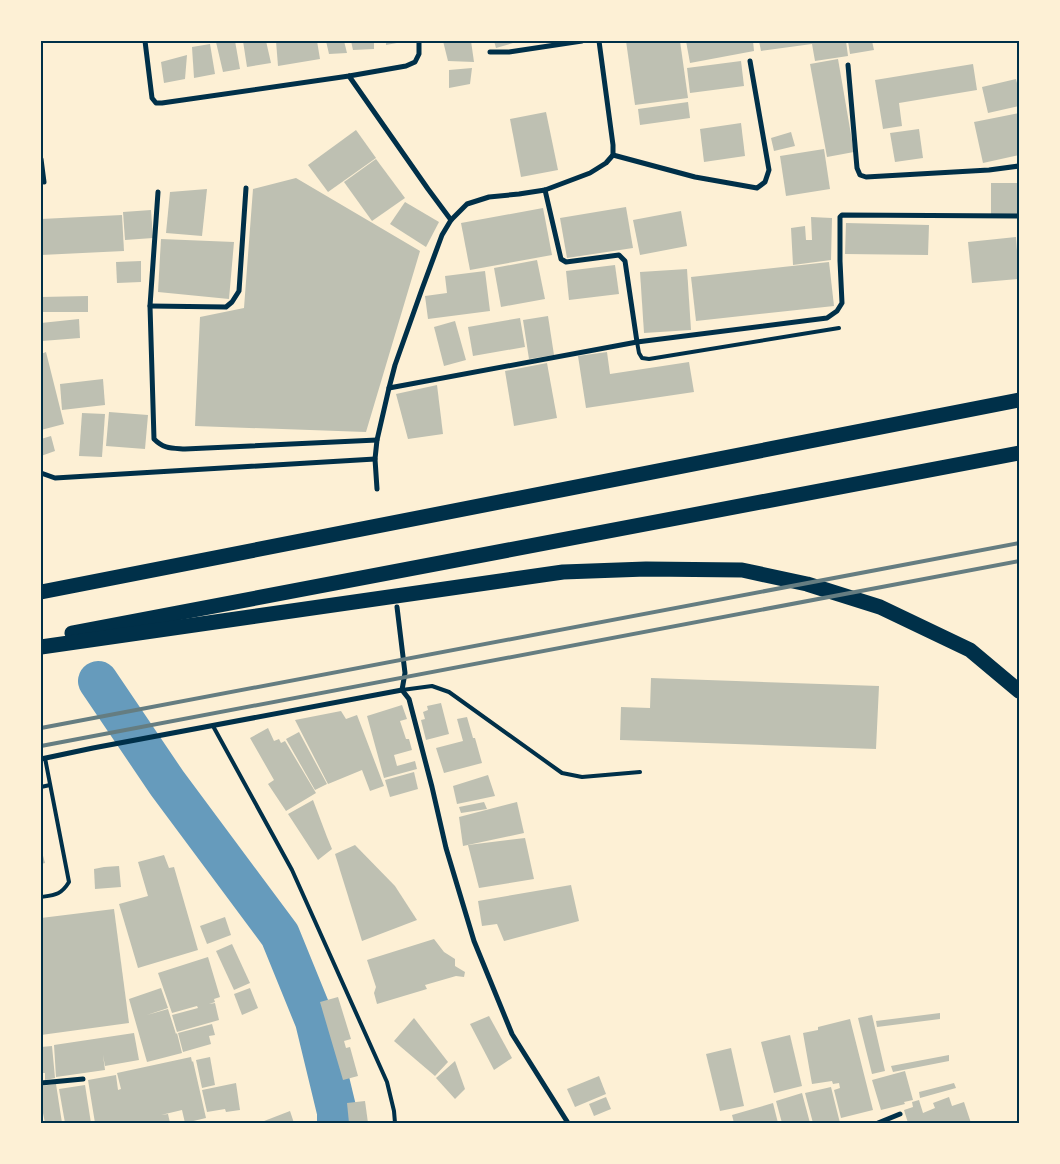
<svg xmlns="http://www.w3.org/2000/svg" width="1060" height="1164" viewBox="0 0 1060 1164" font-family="'Nunito Sans',sans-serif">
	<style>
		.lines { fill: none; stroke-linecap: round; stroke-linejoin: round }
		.river { stroke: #669bbc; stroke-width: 40 }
		.building { fill: #bec0b2 }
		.service { stroke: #003049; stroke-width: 4 }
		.minor { stroke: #003049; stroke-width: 5 }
		.motorway { stroke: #003049; stroke-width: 15 }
		.rail { stroke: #657d81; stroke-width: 4 }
		.neatline { fill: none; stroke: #003049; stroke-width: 2 }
	</style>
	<rect width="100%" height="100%" fill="#fdf0d5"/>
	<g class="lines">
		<polyline class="river" points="98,681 167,783 280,935 315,1021 337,1112 337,1123"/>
	</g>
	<g class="building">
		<polygon points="217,41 235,41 240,69 223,72 216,42"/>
		<polygon points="243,41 266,41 271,63 247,67"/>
		<polygon points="276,41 317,41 320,59 278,66"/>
		<polygon points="326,41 344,41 347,53 329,54"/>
		<polygon points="351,41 374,41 374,49 353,50"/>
		<polygon points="386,41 402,41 402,42 386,45"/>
		<polygon points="443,41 471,41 474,62 448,61"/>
		<polygon points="494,41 513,41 513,43 496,48"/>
		<polygon points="626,41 680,41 688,98 635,105"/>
		<polygon points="686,41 753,41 754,51 690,63"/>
		<polygon points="759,41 846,41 848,56 815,61 812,44 761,51"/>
		<polygon points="848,41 872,41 874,50 850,54"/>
		<polygon points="210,44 215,74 194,78 192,47"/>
		<polygon points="187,55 185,79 164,83 161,62"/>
		<polygon points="838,59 854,152 827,157 810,64"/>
		<polygon points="741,61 744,86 690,93 687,68"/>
		<polygon points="973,64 977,90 899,103 902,126 883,129 875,80"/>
		<polygon points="472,68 470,84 449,88 449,70"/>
		<polygon points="1016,79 1019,91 1019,106 988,113 982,87"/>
		<polygon points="688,102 690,118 640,125 638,109"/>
		<polygon points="546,112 558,170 521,177 510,119"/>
		<polygon points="1019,113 1019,155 983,163 974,122"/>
		<polygon points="741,123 745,156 704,162 700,129"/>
		<polygon points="919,129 923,158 895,162 890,133"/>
		<polygon points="356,130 376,158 328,192 308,165"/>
		<polygon points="791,132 795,146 774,151 771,138"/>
		<polygon points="824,149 830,189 786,196 780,156"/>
		<polygon points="376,159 405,198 372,221 344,182"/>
		<polygon points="296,178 420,251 366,432 195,426 200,317 244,308 253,189"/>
		<rect x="991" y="183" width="28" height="31"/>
		<polygon points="207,189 202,236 166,233 170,192"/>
		<polygon points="405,202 439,222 426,247 390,224"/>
		<polygon points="626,207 633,248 567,258 560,218"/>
		<polygon points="543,208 552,255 470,270 461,223"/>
		<polygon points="151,210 153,238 125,240 123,212"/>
		<polygon points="681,211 687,246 640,255 633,220"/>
		<polygon points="122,215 124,251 41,255 41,219"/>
		<polygon points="811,217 832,218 831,260 793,265 791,228 805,226 806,240 812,240"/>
		<polygon points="846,223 929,225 928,255 845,254"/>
		<polygon points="1016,237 1019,279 972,283 968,242"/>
		<polygon points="161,239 234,242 229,299 158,292"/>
		<polygon points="537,260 545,299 501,307 494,268"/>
		<polygon points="141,261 141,282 117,283 116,262"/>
		<polygon points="829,262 834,306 696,321 691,277"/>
		<polygon points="615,265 619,294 569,300 566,271"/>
		<polygon points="687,269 691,330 644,333 640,272"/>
		<polygon points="485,271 490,311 428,319 425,296 447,293 445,276"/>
		<polygon points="88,296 88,312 41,312 41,297"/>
		<polygon points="548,316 554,355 529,359 523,320"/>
		<polygon points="520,318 525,347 473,356 468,327"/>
		<polygon points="79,319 80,338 42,341 41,323"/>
		<polygon points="455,321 466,360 444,366 434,327"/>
		<polygon points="46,352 64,424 41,430 41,354"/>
		<polygon points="607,352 610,374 689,362 694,392 586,408 578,356"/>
		<polygon points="547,363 557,418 514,426 505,371"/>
		<polygon points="103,379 105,405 62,410 60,384"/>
		<polygon points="437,385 443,434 408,439 396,394"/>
		<polygon points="109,412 148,415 145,449 106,446"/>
		<polygon points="82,413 105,414 102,457 79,456"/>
		<polygon points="51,436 55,451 41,456 41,439"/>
		<polygon points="651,678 879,686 876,749 620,740 621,707 650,708"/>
		<polygon points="441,703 449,734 426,740 421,720 425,719 423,712 428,710 427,706"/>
		<polygon points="402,705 407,719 400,721 406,739 409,739 412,750 394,755 397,766 415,761 417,769 384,778 367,716"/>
		<polygon points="341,711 346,719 357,715 384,786 370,791 362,770 328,784 295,720"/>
		<polygon points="467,717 473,738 475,738 482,763 444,773 436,748 463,741 457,719"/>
		<polygon points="268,728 274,741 279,739 281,743 285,741 316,793 286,811 268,784 274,780 250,738"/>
		<polygon points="299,732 327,784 315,790 286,739"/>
		<polygon points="414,772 418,789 390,797 385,780"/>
		<polygon points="488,775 495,796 457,804 453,786"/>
		<polygon points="313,800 327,837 332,849 318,860 288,814"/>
		<polygon points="484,802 487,809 461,813 459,807"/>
		<polygon points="517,802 524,833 463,846 459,817"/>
		<polygon points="525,838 534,879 479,888 468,845"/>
		<polygon points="355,845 395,886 417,920 362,941 335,854"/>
		<polygon points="41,848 45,863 41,864"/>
		<polygon points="164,855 169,868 174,867 198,950 138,968 119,904 148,896 138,862"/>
		<polygon points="119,866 121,887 95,889 94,869 104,867"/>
		<polygon points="571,885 579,921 504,941 497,924 482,926 478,901"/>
		<polygon points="114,909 129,1023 41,1035 41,918"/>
		<polygon points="225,917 231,935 207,944 200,926"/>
		<polygon points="434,939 444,952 455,959 455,966 465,972 464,977 456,976 425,985 427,989 377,1004 374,993 376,987 367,960"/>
		<polygon points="232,944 250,983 234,990 216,951"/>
		<polygon points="208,957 220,997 214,999 215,1002 209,1004 215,1003 219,1020 177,1032 172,1015 198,1008 197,1006 172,1013 158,973"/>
		<polygon points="161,988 168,1008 147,1015 168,1009 176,1034 177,1033 182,1053 147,1062 129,999"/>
		<polygon points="250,988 258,1008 242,1015 234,994"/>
		<polygon points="338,997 351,1039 344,1041 346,1048 350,1047 358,1076 343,1080 320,1002"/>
		<polygon points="940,1013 940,1019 877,1027 876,1021"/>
		<polygon points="872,1015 885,1071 872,1074 858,1018"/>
		<polygon points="489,1016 512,1058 494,1070 470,1024"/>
		<polygon points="414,1018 448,1062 435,1076 394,1041"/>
		<polygon points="850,1019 873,1110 841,1118 834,1090 840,1088 839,1083 833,1084 832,1081 812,1084 803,1033 818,1030 818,1027"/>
		<polygon points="212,1024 215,1035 209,1036 211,1044 183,1052 178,1033"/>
		<polygon points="134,1033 139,1060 105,1066 103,1055 105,1070 56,1077 54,1045"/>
		<polygon points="790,1035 802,1086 774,1093 761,1042"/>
		<polygon points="52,1046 55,1078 45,1080 45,1073 41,1073 41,1047"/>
		<polygon points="731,1048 744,1106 720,1111 706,1054"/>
		<polygon points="949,1055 949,1061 893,1072 891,1066"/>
		<polygon points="191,1057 192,1062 193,1061 206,1118 185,1123 182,1110 161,1115 168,1114 170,1123 95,1123 88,1080 116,1075 118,1090 121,1089 117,1073"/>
		<polygon points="210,1057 215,1085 202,1088 196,1060"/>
		<polygon points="455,1061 465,1089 455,1099 436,1078"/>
		<polygon points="905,1071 913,1100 904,1102 905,1104 881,1110 872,1080"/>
		<polygon points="599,1076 606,1094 575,1107 567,1089"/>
		<polygon points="236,1083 240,1110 226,1112 225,1109 207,1112 202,1090"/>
		<polygon points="954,1083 956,1088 920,1098 919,1092"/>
		<polygon points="56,1084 62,1123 45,1123 41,1103 41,1086"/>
		<polygon points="85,1085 91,1123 65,1123 59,1089"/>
		<polygon points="831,1087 840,1123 813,1123 805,1093"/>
		<polygon points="802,1093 810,1123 782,1123 776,1101"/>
		<polygon points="606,1097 611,1109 594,1116 589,1104"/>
		<polygon points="949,1097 952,1106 964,1102 971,1123 908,1123 904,1110 913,1107 912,1102 919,1100 923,1113 935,1108 933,1103"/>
		<polygon points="365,1101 368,1123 349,1123 347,1103"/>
		<polygon points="773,1103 778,1123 734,1123 732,1115"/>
		<polygon points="290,1111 294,1123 259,1123"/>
	</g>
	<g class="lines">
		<g class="service">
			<polyline points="637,342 639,353 642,358 649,359 839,328"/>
			<polyline points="402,690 432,686 449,692 562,773 582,777 640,772"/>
			<polyline points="213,726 292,870 387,1082 394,1111 395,1123"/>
			<polyline points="41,787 50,785"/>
			<path d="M41,897C55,895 61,895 69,882L45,758"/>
		</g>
		<g class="minor">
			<polyline points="145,41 152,98 156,103 162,103 349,76 406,66 415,62 419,54 419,41"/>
			<polyline points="490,52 509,52 582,41"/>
			<polyline points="848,65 857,168 860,175 866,177 989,170 1019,166"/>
			<polyline points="349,76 428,189 451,220"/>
			<polyline points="613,155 695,177 757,188 765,182 769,170 750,61"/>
			<polyline points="41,159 44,182"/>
			<polyline points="545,190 561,259 566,262 619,255 625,261 637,342"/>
			<path d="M158,192L150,306L154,439C164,449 171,448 185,449L377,440"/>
			<polyline points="150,306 226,307 232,302 239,291 246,188"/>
			<polyline points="389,388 637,342 827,318 837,311 842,303 840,261 840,217 842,215 1019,216"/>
			<polyline points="41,473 55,478 375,459"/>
			<polyline points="377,489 375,459 377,440 389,388 395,365 422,289 442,235 451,220 467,204 489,197 519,194 545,190 590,173 606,163 613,155 613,145 599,41"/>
			<polyline points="397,607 405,673 402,690"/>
			<polyline points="402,690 409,699 432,787 446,848 474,941 512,1034 568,1123"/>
			<polyline points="41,759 93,748 402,690"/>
			<polyline points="41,1083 83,1079"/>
			<polyline points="878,1123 900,1114"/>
		</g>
		<g class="motorway">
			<polyline points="41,592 1019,400"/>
			<polyline points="72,633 1019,453"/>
			<polyline points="41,647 563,572 646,569 742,570 807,584 880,607 970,650 1019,691"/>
		</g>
		<g class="rail">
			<polyline points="41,728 1019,543"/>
			<polyline points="41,746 1019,561"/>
		</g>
	</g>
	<rect width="1060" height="1164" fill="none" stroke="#fdf0d5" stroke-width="85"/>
	<rect x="42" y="42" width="976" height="1080" class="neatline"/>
</svg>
